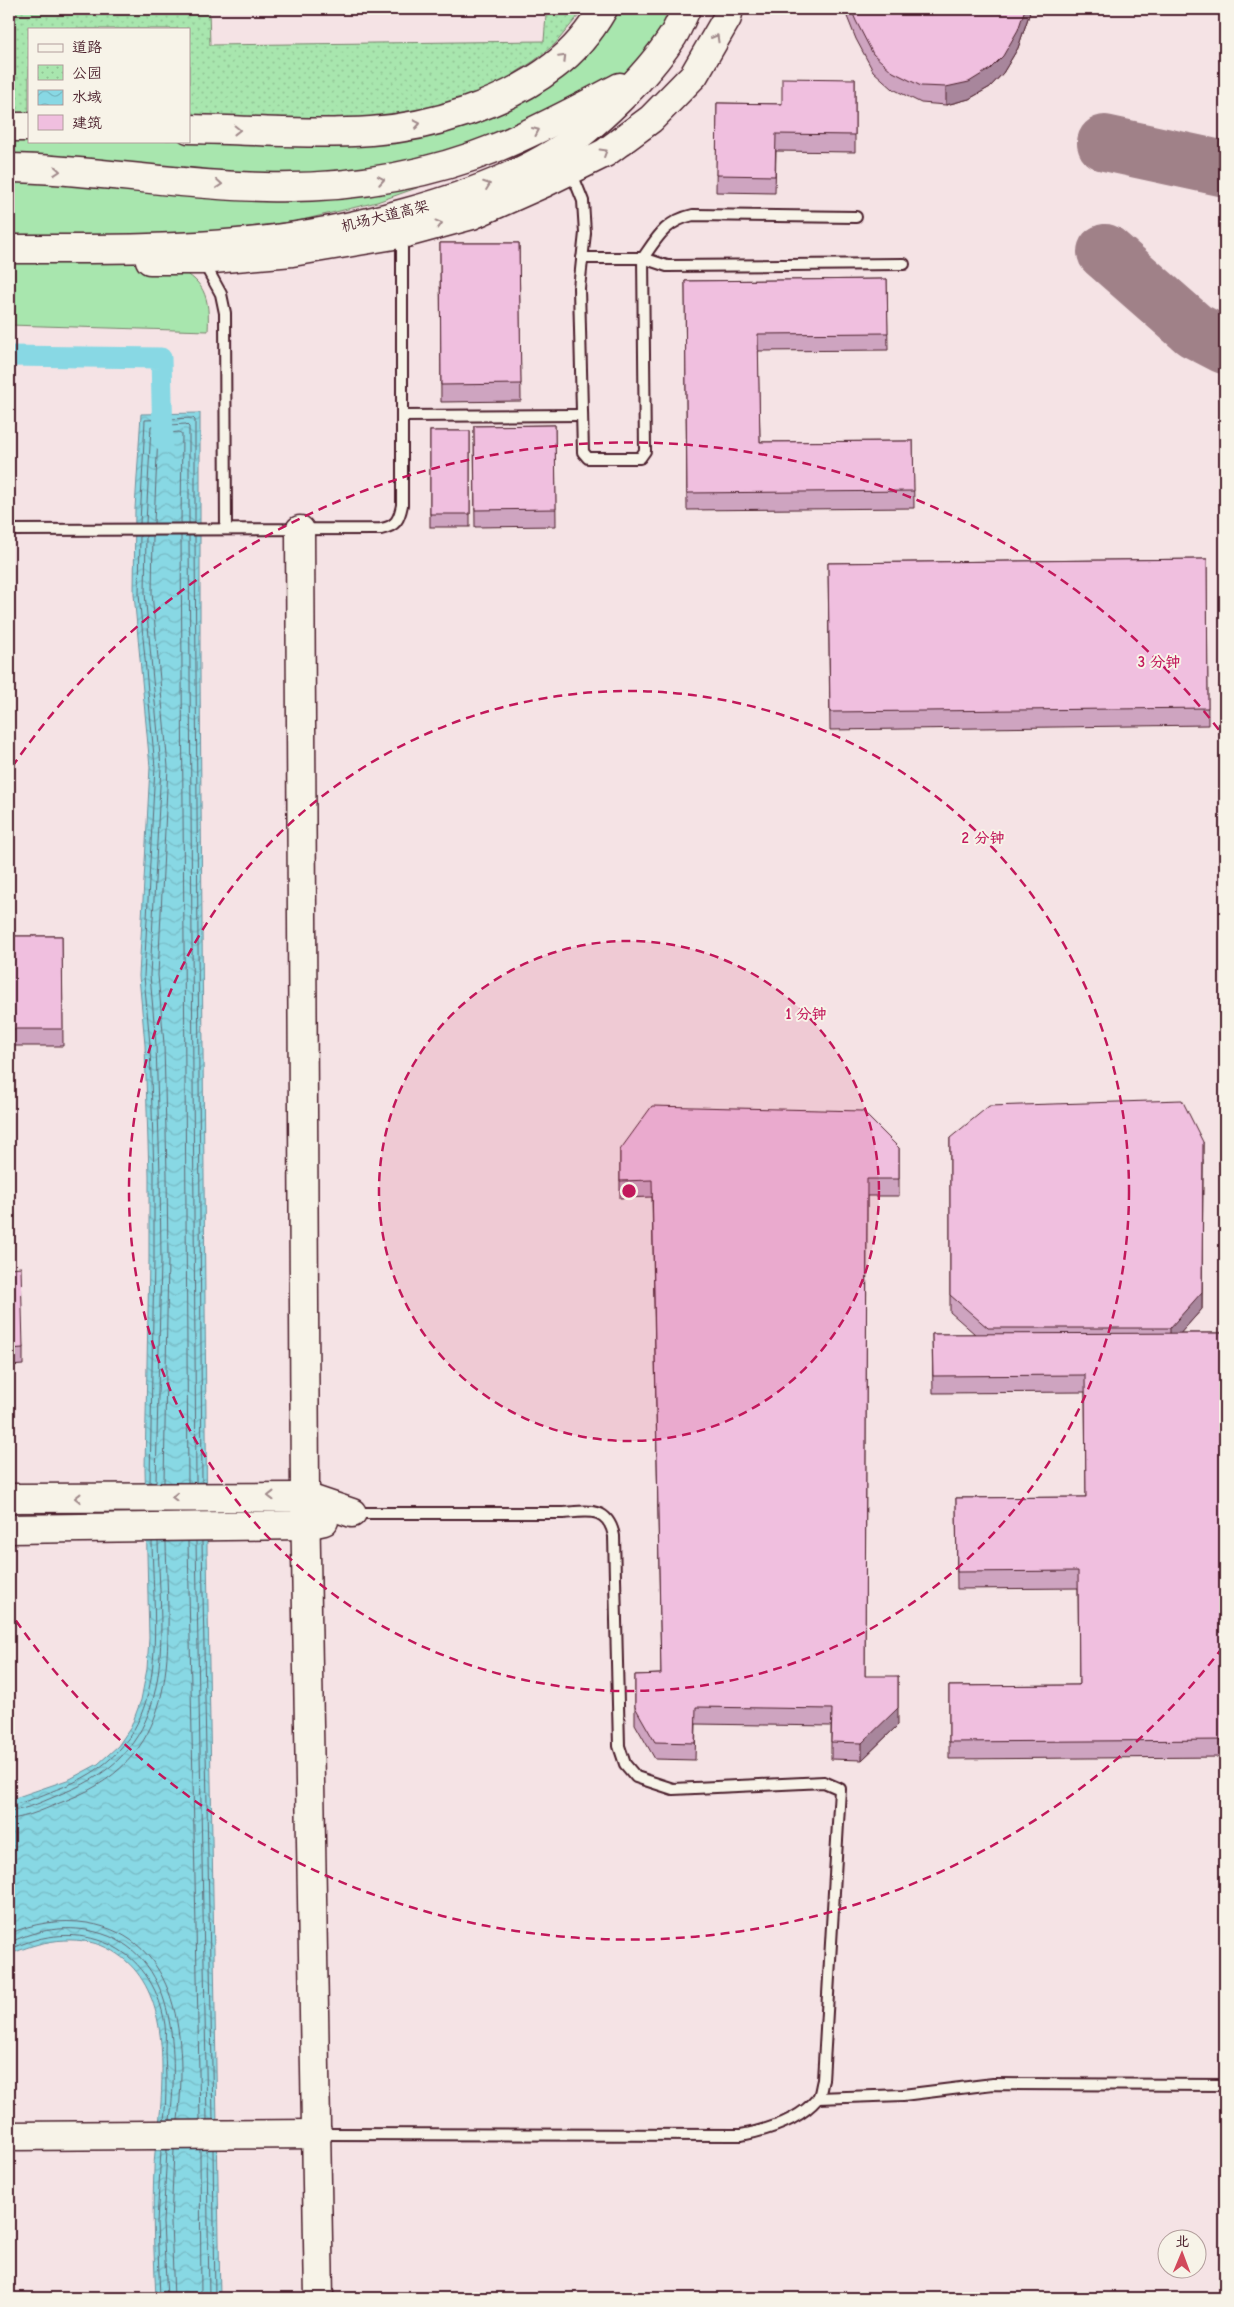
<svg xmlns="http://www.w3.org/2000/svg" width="1234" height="2307" viewBox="0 0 1234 2307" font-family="'Comic Neue','LXGW WenKai TC',sans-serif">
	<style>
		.green { fill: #a8e6ae; stroke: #79826c }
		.park { fill: url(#park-dots); stroke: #79826c }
		.water { fill: url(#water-waves); stroke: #6f8e9a }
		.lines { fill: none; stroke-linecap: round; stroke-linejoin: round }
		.shore { stroke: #636975; stroke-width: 1 }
		.canal { stroke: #88d8e4; stroke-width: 21 }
		.taxiway { stroke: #a08188; stroke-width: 56 }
		.lane-casing { stroke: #4a1f2b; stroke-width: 14 }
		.secondary-casing { stroke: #4a1f2b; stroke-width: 31 }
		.highway-casing { stroke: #4a1f2b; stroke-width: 31 }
		.lane { stroke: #f7f3e8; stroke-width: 10 }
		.secondary { stroke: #f7f3e8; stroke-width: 28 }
		.highway { stroke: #f7f3e8; stroke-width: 28 }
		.wall { fill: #cea4c0; stroke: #4a1f2b }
		.shaded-wall { fill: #a8869c; stroke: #4a1f2b }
		.building { fill: #f0bfdf; stroke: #4a1f2b }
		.oneway { stroke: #a0898a }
		.ring { fill: none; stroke: #c2185b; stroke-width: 2.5; stroke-dasharray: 9 6 }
		.labels { text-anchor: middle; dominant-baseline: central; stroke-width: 4; stroke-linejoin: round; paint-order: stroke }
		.street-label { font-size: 15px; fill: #4a1f2b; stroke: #f7f3e8 }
		.centre { fill: #c2185b; stroke: #f7f3e8; stroke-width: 2.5 }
		.ring-label { font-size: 15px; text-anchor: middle; font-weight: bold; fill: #c2185b; stroke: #f7f3e8; stroke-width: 4; stroke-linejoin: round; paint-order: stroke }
	</style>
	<defs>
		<pattern id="park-dots" width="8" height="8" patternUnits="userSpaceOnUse" patternTransform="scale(1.25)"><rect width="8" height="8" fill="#a8e6ae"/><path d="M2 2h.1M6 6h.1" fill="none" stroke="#92c596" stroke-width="1.8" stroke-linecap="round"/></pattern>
		<pattern id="water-waves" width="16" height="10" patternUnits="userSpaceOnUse" patternTransform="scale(1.25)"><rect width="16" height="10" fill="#88d8e4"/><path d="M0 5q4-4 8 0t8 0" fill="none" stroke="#77b9c4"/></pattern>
	</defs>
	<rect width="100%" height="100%" fill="#f5e3e5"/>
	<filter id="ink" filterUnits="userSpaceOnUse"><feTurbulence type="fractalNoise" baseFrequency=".02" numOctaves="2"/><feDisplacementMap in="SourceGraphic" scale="10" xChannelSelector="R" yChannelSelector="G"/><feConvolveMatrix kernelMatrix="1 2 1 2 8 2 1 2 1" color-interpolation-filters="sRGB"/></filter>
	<g filter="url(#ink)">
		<path class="green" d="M619,9H680L670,35L552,140L377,202L298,221L224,230L170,233L171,266C205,279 210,297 208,331L9,325V135H29V141L420,138L602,34Z"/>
		<polygon class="park" points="9,9 209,9 210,45 544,41 546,15 549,10 584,9 555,44 534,61 495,86 436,109 369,122 189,118 189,29 29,29 29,115 9,115"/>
		<path class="water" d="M200,413V674L207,1551L220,2298H156C154,2255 152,2213 154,2170C154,2147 160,2125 161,2102C164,2046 164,1977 107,1948C76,1933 38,1941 9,1955V1800L70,1779L98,1764L118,1746L131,1727L141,1700L147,1669L149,1638L145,1469L149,1260V1175L145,1045L139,976L150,767L134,594L135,509L141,414Z"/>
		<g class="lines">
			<g class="shore">
				<polyline points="140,523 145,420 193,418 195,420 195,523"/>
				<polyline points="146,523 151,426 186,424 189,427 189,523"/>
				<polyline points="154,523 158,434 179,432 182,434 181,523"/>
				<polyline points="140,536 139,594 155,767 144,976 150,1045 154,1175 154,1260 150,1483"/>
				<polyline points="146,536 145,593 161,767 150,975 156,1045 160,1175 161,1260 156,1483"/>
				<polyline points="153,536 152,593 168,767 158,975 164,1044 167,1175 168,1260 164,1482"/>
				<polyline points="181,536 188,1482"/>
				<polyline points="189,536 196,1482"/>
				<polyline points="195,536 202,1482"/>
				<polyline points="196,1541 207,2120"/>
				<polyline points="202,1541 213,2120"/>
				<polyline points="188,1542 200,2120"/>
				<path d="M9,1805C27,1803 46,1793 63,1787C174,1744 154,1639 152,1542"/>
				<path d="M9,1811C27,1810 46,1800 63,1793C180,1749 161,1644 158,1542"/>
				<path d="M9,1819C28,1818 49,1807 67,1800C186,1754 168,1647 166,1542"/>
				<path d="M9,1934C32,1923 61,1919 87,1923C181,1938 187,2044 178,2120"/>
				<path d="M9,1943C32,1931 60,1926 86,1930C176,1944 179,2049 170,2120"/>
				<path d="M9,1950C78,1915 153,1944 165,2025C166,2033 165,2043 165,2051C166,2074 167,2097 164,2120"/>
				<polyline points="200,2150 201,2298"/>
				<polyline points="207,2150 209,2298"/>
				<polyline points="213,2150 215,2298"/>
				<polyline points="160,2298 157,2223 161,2150"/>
				<polyline points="167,2298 163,2223 167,2150"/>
				<polyline points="174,2298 171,2223 174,2150"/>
			</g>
			<polyline class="canal" points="9,356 161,358 163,441"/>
			<g class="taxiway">
				<polyline points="1105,143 1225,169"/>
				<polyline points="1105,252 1194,330 1225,346"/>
			</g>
			<g class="lane-casing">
				<g id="lane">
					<path d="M571,171L583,201L585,233L579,288L583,452L588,458H640L645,451L643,258C658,236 666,221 693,215L856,217"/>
					<polyline points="582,258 643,258 667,266 904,264"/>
					<polyline points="204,263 221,294 225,313 226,529"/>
					<polyline points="402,416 582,415"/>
					<path d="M9,530L381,529C396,526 399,520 402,505V234"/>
					<polyline points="818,2098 903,2095 993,2084 1225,2085"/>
					<path d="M318,2134L741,2135C768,2130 798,2121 817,2099C821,2095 821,2086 823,2080L840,1789L824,1782L673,1789L636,1777L625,1764L619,1746L614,1536C608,1506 588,1511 564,1513H353"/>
				</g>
			</g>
			<g class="secondary-casing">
				<g id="secondary">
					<polyline points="9,127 29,127"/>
					<path d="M189,129C249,130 311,135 371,131C432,127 505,104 554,66C574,51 591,30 603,9"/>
					<polyline points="150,260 202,260 292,252 406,233 472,215 544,183 605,153 651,119 694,75 727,18 729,9"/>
					<polyline points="300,530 305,1497 319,2298"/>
					<polyline points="9,1498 305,1497 352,1513"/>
					<polyline points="9,1529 306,1525 324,1521"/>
					<polyline points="9,2136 318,2134"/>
				</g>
			</g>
			<g class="highway-casing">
				<g id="highway">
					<path d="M9,168C94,169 179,186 265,187C344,189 424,177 498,147C540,130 580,108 620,87"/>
					<path d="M9,249C89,249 169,250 249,242C342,233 474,202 554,153C594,128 647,76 673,36C678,28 682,18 686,9"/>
				</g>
			</g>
			<use href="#lane" class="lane"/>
			<use href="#secondary" class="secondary"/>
			<use href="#highway" class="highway"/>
		</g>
		<g class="wall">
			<polygon points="844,9 1031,9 1018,48 1003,73 990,87 969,99 946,105 921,103 893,89 873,71 856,39"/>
			<polygon points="855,79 855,152 776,151 775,193 716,192 717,103 782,104"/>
			<polygon points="440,243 519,243 521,401 441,402"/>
			<polygon points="887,279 888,350 758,351 760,442 913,441 914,508 687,510 685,281"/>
			<polygon points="555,425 556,526 475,527 474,426"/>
			<rect x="430" y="431" width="40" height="96"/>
			<polygon points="1207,559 1208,725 830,730 828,563"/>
			<polygon points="9,936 62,936 63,1046 9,1046"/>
			<rect x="9" y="1112" width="1" height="82"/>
			<polygon points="950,1138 1203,1159 1202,1309 1180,1333 1225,1333 1225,1757 949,1759 949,1686 1079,1685 1078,1588 957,1589 956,1498 1086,1497 1085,1392 933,1393 932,1334 975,1334 950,1312"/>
			<polygon points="899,1148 899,1196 867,1196 865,1676 898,1725 862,1760 831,1759 831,1726 696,1724 695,1760 655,1759 635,1724 635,1675 661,1674 652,1197 620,1198 620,1150"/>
			<polygon points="9,1268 23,1348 23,1365 9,1366"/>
		</g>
		<g class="shaded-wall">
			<polygon points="1025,9 1031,9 1018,48 1003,73 990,87 969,99 946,105 946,87"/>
			<polygon points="1203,1142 1202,1309 1170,1345 1170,1328"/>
			<polygon points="898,1676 898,1725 862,1760 862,1743"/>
		</g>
		<g class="building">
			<polygon points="851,9 1025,9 1018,30 1003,56 990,69 969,82 946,87 921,86 893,72 873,54 856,21"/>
			<polygon points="782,78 855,79 855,135 776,134 775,176 716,175 717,103 782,104"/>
			<polygon points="440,243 519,243 521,384 441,385"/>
			<polygon points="887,279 888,333 758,334 760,442 913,441 914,491 687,493 685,281"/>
			<polygon points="555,425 556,509 475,510 474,426"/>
			<rect x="430" y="431" width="40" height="83"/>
			<polygon points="1207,559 1208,708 830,712 828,563"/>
			<polygon points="9,936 62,936 63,1029 9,1029"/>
			<polygon points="1182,1100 1203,1142 1202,1292 1170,1328 988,1328 950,1295 950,1138 989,1106"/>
			<polygon points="652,1106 862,1111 899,1148 899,1179 867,1179 865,1676 898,1676 898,1708 862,1743 831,1742 832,1709 696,1707 695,1743 655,1742 635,1707 635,1675 661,1674 652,1180 620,1181 620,1150"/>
			<rect x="9" y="1112" width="1" height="65"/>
			<polygon points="21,1267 23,1348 9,1349 9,1268"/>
			<polygon points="1225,1333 1225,1740 949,1742 949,1686 1079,1685 1078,1571 957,1572 956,1498 1086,1497 1085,1375 933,1376 932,1334"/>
		</g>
		<defs><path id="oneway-chevron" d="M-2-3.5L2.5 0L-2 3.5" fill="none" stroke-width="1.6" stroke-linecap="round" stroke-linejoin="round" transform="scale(1.25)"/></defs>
		<g class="oneway">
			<use href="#oneway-chevron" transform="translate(716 38) rotate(-60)"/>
			<use href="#oneway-chevron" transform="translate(563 58) rotate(-45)"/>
			<use href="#oneway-chevron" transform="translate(417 124) rotate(-10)"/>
			<use href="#oneway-chevron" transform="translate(237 130) rotate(1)"/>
			<use href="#oneway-chevron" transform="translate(536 131) rotate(-24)"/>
			<use href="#oneway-chevron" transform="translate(604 152) rotate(-31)"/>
			<use href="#oneway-chevron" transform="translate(57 171) rotate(5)"/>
			<use href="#oneway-chevron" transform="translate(381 180) rotate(-10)"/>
			<use href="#oneway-chevron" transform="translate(219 184) rotate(5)"/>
			<use href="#oneway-chevron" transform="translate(487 185) rotate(-20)"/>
			<use href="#oneway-chevron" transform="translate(439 224) rotate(-15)"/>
			<use href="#oneway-chevron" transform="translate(271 1496) rotate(-180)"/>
			<use href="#oneway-chevron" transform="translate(175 1497) rotate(179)"/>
			<use href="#oneway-chevron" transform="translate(78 1498) rotate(180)"/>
		</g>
	</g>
	<circle cx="629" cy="1191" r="250" fill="#c2185b" fill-opacity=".12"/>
	<g class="ring">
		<circle cx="629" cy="1191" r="250"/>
		<circle cx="629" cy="1191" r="500"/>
		<path d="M1223 1647A749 749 0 0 1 12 1615M12 767A749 749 0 0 1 1223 735"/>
	</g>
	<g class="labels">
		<g class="street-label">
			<text transform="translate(385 216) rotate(-14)">机场大道高架</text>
		</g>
	</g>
	<circle cx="629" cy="1191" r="8" class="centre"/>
	<g class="ring-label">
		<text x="1159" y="667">3 分钟</text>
		<text x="983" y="843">2 分钟</text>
		<text x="806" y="1019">1 分钟</text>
	</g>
	<rect width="1234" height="2307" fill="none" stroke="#f7f3e8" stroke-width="30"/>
	<rect x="15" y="15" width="1204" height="2277" fill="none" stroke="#4a1f2b" stroke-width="2" filter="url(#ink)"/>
	<rect x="28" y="28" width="162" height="115" fill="#f7f3e8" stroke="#b29e9c"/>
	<rect x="38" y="44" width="25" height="8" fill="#f7f3e8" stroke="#b29e9c"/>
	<text x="72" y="52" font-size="15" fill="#4a1f2b">道路</text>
	<rect x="38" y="65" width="25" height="15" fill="url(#park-dots)" stroke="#b29e9c"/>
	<text x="72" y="78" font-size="15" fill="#4a1f2b">公园</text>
	<rect x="38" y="90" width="25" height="15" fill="url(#water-waves)" stroke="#b29e9c"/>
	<text x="72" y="102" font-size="15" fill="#4a1f2b">水域</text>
	<rect x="38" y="115" width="25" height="15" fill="#f0bfdf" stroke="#b29e9c"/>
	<text x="72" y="128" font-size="15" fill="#4a1f2b">建筑</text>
	<g transform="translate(1182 2254) rotate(1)"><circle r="24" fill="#f7f3e8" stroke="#b29e9c"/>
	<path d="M0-4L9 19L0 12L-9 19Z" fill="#d1495b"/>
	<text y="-8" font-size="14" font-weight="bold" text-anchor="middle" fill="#4a1f2b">北</text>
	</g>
</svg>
